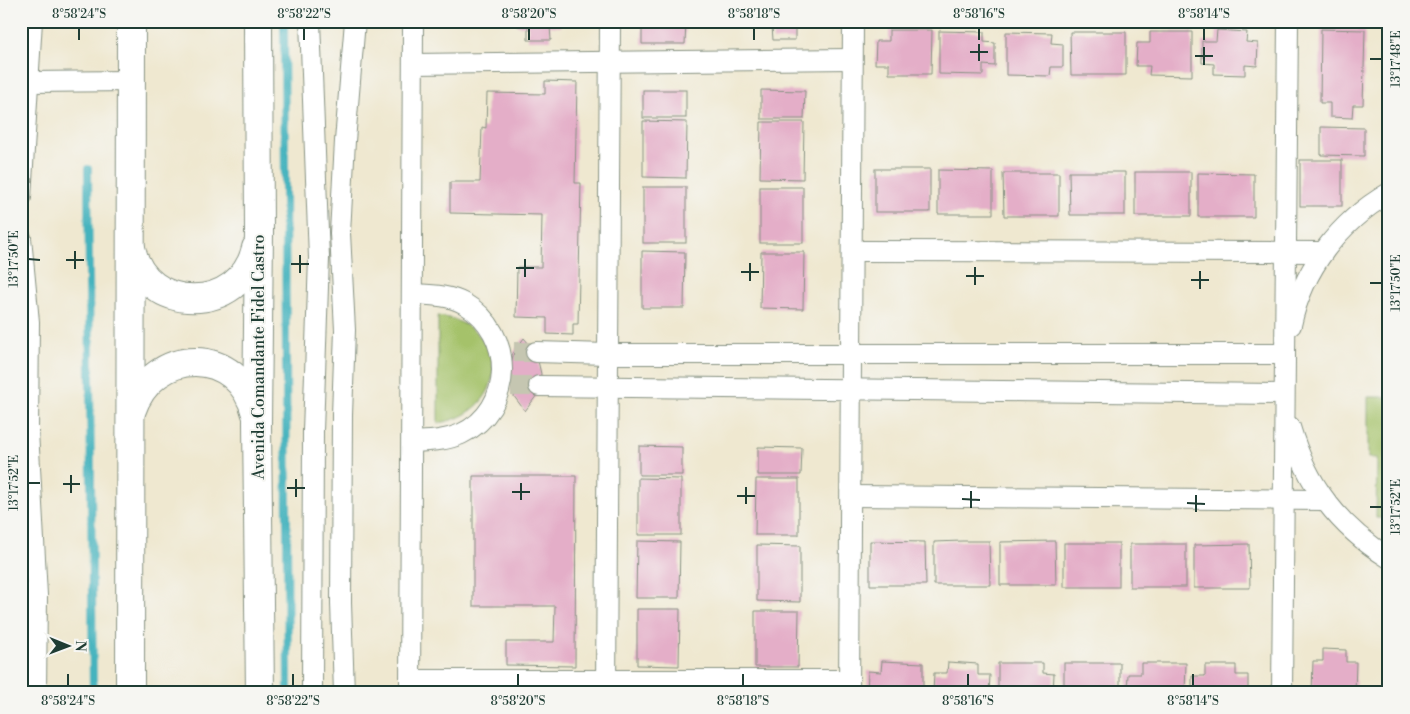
<svg xmlns="http://www.w3.org/2000/svg" width="1410" height="714" viewBox="0 0 1410 714" font-family="'Libre Bodoni',serif">
	<style>
		.green { fill: #a5c26a; stroke: #62804f }
		.lines { fill: none; stroke-linecap: round; stroke-linejoin: round }
		.stream { stroke: #44b3be; stroke-width: 8 }
		.building { fill: #e4aec8 }
		.street-tunnel { stroke: #c5c6b1; stroke-width: 20; stroke-dasharray: 20 10; stroke-linecap: butt }
		.street-casing { stroke: #879282; stroke-width: 22 }
		.highway-casing { stroke: #879282; stroke-width: 30 }
		.street { stroke: #fff; stroke-width: 20 }
		.highway { stroke: #fff; stroke-width: 28 }
		.ticks { fill: none; stroke: #1f3d34; stroke-width: 2 }
		.labels { text-anchor: middle; dominant-baseline: central; stroke-width: 4; stroke-linejoin: round; paint-order: stroke }
		.street-label { font-size: 16px; fill: #1f3d34; stroke: #f6f6f2 }
		.neatline { fill: none; stroke: #1f3d34; stroke-width: 2 }
		.ticks-label { font-size: 12px; text-anchor: middle; fill: #1f3d34 }
	</style>
	<rect width="100%" height="100%" fill="#f6f6f2"/>
	<filter id="ink" filterUnits="userSpaceOnUse"><feTurbulence type="fractalNoise" baseFrequency=".02" numOctaves="2"/><feDisplacementMap in="SourceGraphic" scale="10" xChannelSelector="R" yChannelSelector="G"/><feConvolveMatrix kernelMatrix="1 2 1 2 8 2 1 2 1" color-interpolation-filters="sRGB"/></filter>
	<filter id="wash" filterUnits="userSpaceOnUse"><feTurbulence type="fractalNoise" baseFrequency=".0096" numOctaves="4" result="noise"/><feDisplacementMap in="SourceGraphic" scale="20" xChannelSelector="R" yChannelSelector="G"/><feGaussianBlur stdDeviation="1.12" result="paint"/><feColorMatrix in="noise" values="0 0 0 0 0 0 0 0 0 0 0 0 0 0 0 0 0 1.4 0 .05"/><feComposite in="paint" operator="in"/></filter>
	<g filter="url(#wash)">
		<rect width="100%" height="100%" fill="#efe8d0"/>
		<g class="green">
			<path d="M438,316C511,326 512,412 438,423Z"/>
			<polygon points="1368,397 1389,397 1389,518 1376,518 1377,458 1368,458"/>
		</g>
		<g class="lines">
			<g class="stream">
				<polyline points="284,21 288,693"/>
				<polyline points="88,169 93,693"/>
			</g>
		</g>
		<g id="blocks">
			<g class="building">
				<polygon points="517,21 561,21 561,27 550,26 551,40 528,40 528,26 517,26"/>
				<polygon points="642,21 686,21 685,44 642,44"/>
				<polygon points="761,21 805,21 805,27 795,27 795,40 773,40 772,26 761,26"/>
				<polygon points="1321,29 1365,30 1363,105 1353,105 1352,118 1330,117 1330,103 1320,103"/>
				<polygon points="889,30 932,30 931,74 889,74 889,64 875,64 876,41 889,41"/>
				<polygon points="1217,30 1247,32 1246,42 1258,43 1257,66 1245,65 1245,75 1214,74 1214,64 1202,63 1202,41 1216,41"/>
				<polygon points="939,31 984,32 984,42 995,43 995,66 983,65 983,75 939,74"/>
				<polygon points="1006,32 1052,33 1051,43 1063,44 1063,67 1051,67 1050,76 1006,75"/>
				<polygon points="1070,32 1126,32 1126,75 1071,75"/>
				<polygon points="1150,32 1192,32 1192,76 1149,75 1150,66 1136,66 1137,43 1150,43"/>
				<polygon points="545,81 577,82 575,183 581,183 578,324 573,324 573,335 547,334 547,318 516,317 517,267 541,267 542,215 450,213 450,182 480,182 482,127 486,128 487,93 545,94"/>
				<rect x="643" y="90" width="43" height="28"/>
				<polygon points="761,90 805,91 804,119 761,119"/>
				<polygon points="643,121 687,122 686,178 643,177"/>
				<polygon points="761,122 804,122 803,179 760,178"/>
				<polygon points="1321,127 1364,128 1364,156 1321,155"/>
				<rect x="1300" y="160" width="42" height="46"/>
				<rect x="875" y="169" width="55" height="43"/>
				<polygon points="938,170 993,171 993,214 938,214"/>
				<polygon points="1069,172 1125,172 1125,215 1070,215"/>
				<rect x="1135" y="172" width="56" height="44"/>
				<polygon points="1003,173 1059,173 1059,216 1004,216"/>
				<polygon points="1198,173 1254,174 1254,217 1198,217"/>
				<rect x="643" y="187" width="43" height="56"/>
				<rect x="760" y="187" width="43" height="56"/>
				<polygon points="642,251 685,252 684,308 642,308"/>
				<polygon points="761,252 804,252 803,309 760,308"/>
				<polygon points="524,338 536,352 541,374 537,395 525,411 513,395 509,372 514,352"/>
				<polygon points="639,446 682,447 682,475 639,475"/>
				<polygon points="758,447 802,448 801,475 758,475"/>
				<polygon points="473,476 576,476 575,666 506,665 506,642 554,642 555,606 473,606"/>
				<polygon points="638,478 681,479 681,535 638,535"/>
				<polygon points="756,479 799,479 799,535 755,535"/>
				<polygon points="637,541 680,542 679,598 636,598"/>
				<polygon points="870,541 925,542 926,585 870,585"/>
				<polygon points="962,541 989,541 990,585 934,585 934,542"/>
				<polygon points="1055,541 1056,585 1000,585 1000,542"/>
				<rect x="1064" y="543" width="55" height="44"/>
				<rect x="1130" y="544" width="56" height="43"/>
				<polygon points="1249,544 1250,588 1194,588 1194,545"/>
				<polygon points="757,545 800,546 800,602 757,601"/>
				<polygon points="637,609 680,609 679,666 637,665"/>
				<polygon points="755,611 799,611 798,667 755,667"/>
				<polygon points="1323,649 1346,650 1346,662 1356,662 1355,693 1312,693 1313,661 1323,661"/>
				<polygon points="882,661 923,663 923,693 867,693 868,671 881,672"/>
				<polygon points="948,662 978,664 978,675 990,675 989,693 933,693 934,673 947,673"/>
				<polygon points="998,663 1043,663 1043,673 1054,674 1053,693 998,693"/>
				<rect x="1064" y="663" width="56" height="30"/>
				<polygon points="1141,663 1186,663 1185,693 1127,693 1128,674 1141,674"/>
				<polygon points="1205,665 1236,665 1236,675 1248,675 1248,693 1192,693 1192,676 1205,676"/>
			</g>
		</g>
	</g>
	<g filter="url(#ink)">
		<use href="#blocks" fill-opacity="0" stroke="#879282" stroke-width="1"/>
		<g class="lines">
			<g class="street-tunnel">
				<polyline points="514,352 536,352"/>
				<polyline points="511,386 539,386"/>
			</g>
			<g class="street-casing">
				<g id="street">
					<polyline points="310,21 319,258 313,431 312,693"/>
					<polyline points="413,64 852,59"/>
					<polyline points="28,82 131,81"/>
					<polyline points="21,197 32,21"/>
					<polyline points="21,238 29,322 28,431 37,595 36,693"/>
					<polyline points="852,251 1323,252"/>
					<path d="M1291,325C1303,269 1339,222 1389,193"/>
					<polyline points="536,352 608,354 1284,354"/>
					<polyline points="539,386 1283,394"/>
					<path d="M1290,427C1307,485 1338,526 1389,558"/>
					<path d="M412,442C429,441 445,441 461,434C515,409 515,333 465,304C449,295 431,295 413,294"/>
					<polyline points="851,496 1324,500"/>
					<polyline points="410,680 849,680"/>
					<polyline points="344,693 341,603 342,415 345,330 340,233 345,141 355,21"/>
					<polyline points="410,693 413,21"/>
					<polyline points="606,693 610,21"/>
					<polyline points="849,693 853,21"/>
					<polyline points="1282,693 1288,21"/>
				</g>
			</g>
			<g class="highway-casing">
				<g id="highway">
					<polyline points="258,21 259,232 257,424 260,693"/>
					<path d="M131,248C145,315 241,315 256,248"/>
					<path d="M131,412C153,345 239,345 256,414"/>
					<polyline points="130,693 131,21"/>
				</g>
			</g>
			<use href="#street" class="street"/>
			<use href="#highway" class="highway"/>
		</g>
	</g>
	<path class="ticks" d="M79,40V28M304,40V28M529,40V28M754,40V28M979,40V28M1204,40V28M970,52H988M1195,56H1213M1370,59H1382M979,61V44M1204,65V47M28,259L40,260M66,260H84M291,264H309M516,268H534M75,269V251M741,272H759M300,273V255M966,276H984M525,277V259M1191,280H1209M750,281V263M1370,283H1382M975,285V267M1200,289V271M28,483H40M63,484H80M287,488H305M512,492H530M71,493V475M737,496H755M296,497V479M962,499L980,500M521,500V483M1187,503L1205,504M746,504V487M1370,507H1382M971,508V491M1196,512V495M68,686V674M293,686V674M518,686V674M743,686V674M968,686V674M1193,686V674"/>
	<g class="labels">
		<g class="street-label">
			<text transform="translate(259 357) rotate(-90)">Avenida Comandante Fidel Castro</text>
		</g>
	</g>
	<rect width="1410" height="714" fill="none" stroke="#f6f6f2" stroke-width="55"/>
	<g transform="translate(68 646) rotate(91)" stroke="#f6f6f2" stroke-width="4" paint-order="stroke">
	<path d="M0-4L9 19L0 12L-9 19Z" fill="#1f3d34"/>
	<text y="-8" font-size="14" font-weight="bold" text-anchor="middle" fill="#1f3d34">N</text>
	</g>
	<rect x="28" y="28" width="1354" height="658" class="neatline"/>
	<g class="ticks-label">
		<text x="79" y="18">8°58'24"S</text>
		<text x="304" y="18">8°58'22"S</text>
		<text x="529" y="18">8°58'20"S</text>
		<text x="754" y="18">8°58'18"S</text>
		<text x="979" y="18">8°58'16"S</text>
		<text x="1204" y="18">8°58'14"S</text>
		<text transform="translate(1396 59) rotate(-90)" y="4">13°17'48"E</text>
		<text transform="translate(14 259) rotate(-90)" y="4">13°17'50"E</text>
		<text transform="translate(1396 283) rotate(-90)" y="4">13°17'50"E</text>
		<text transform="translate(14 483) rotate(-90)" y="4">13°17'52"E</text>
		<text transform="translate(1396 507) rotate(-90)" y="4">13°17'52"E</text>
		<text x="68" y="705">8°58'24"S</text>
		<text x="293" y="705">8°58'22"S</text>
		<text x="518" y="705">8°58'20"S</text>
		<text x="743" y="705">8°58'18"S</text>
		<text x="968" y="705">8°58'16"S</text>
		<text x="1193" y="705">8°58'14"S</text>
	</g>
</svg>
